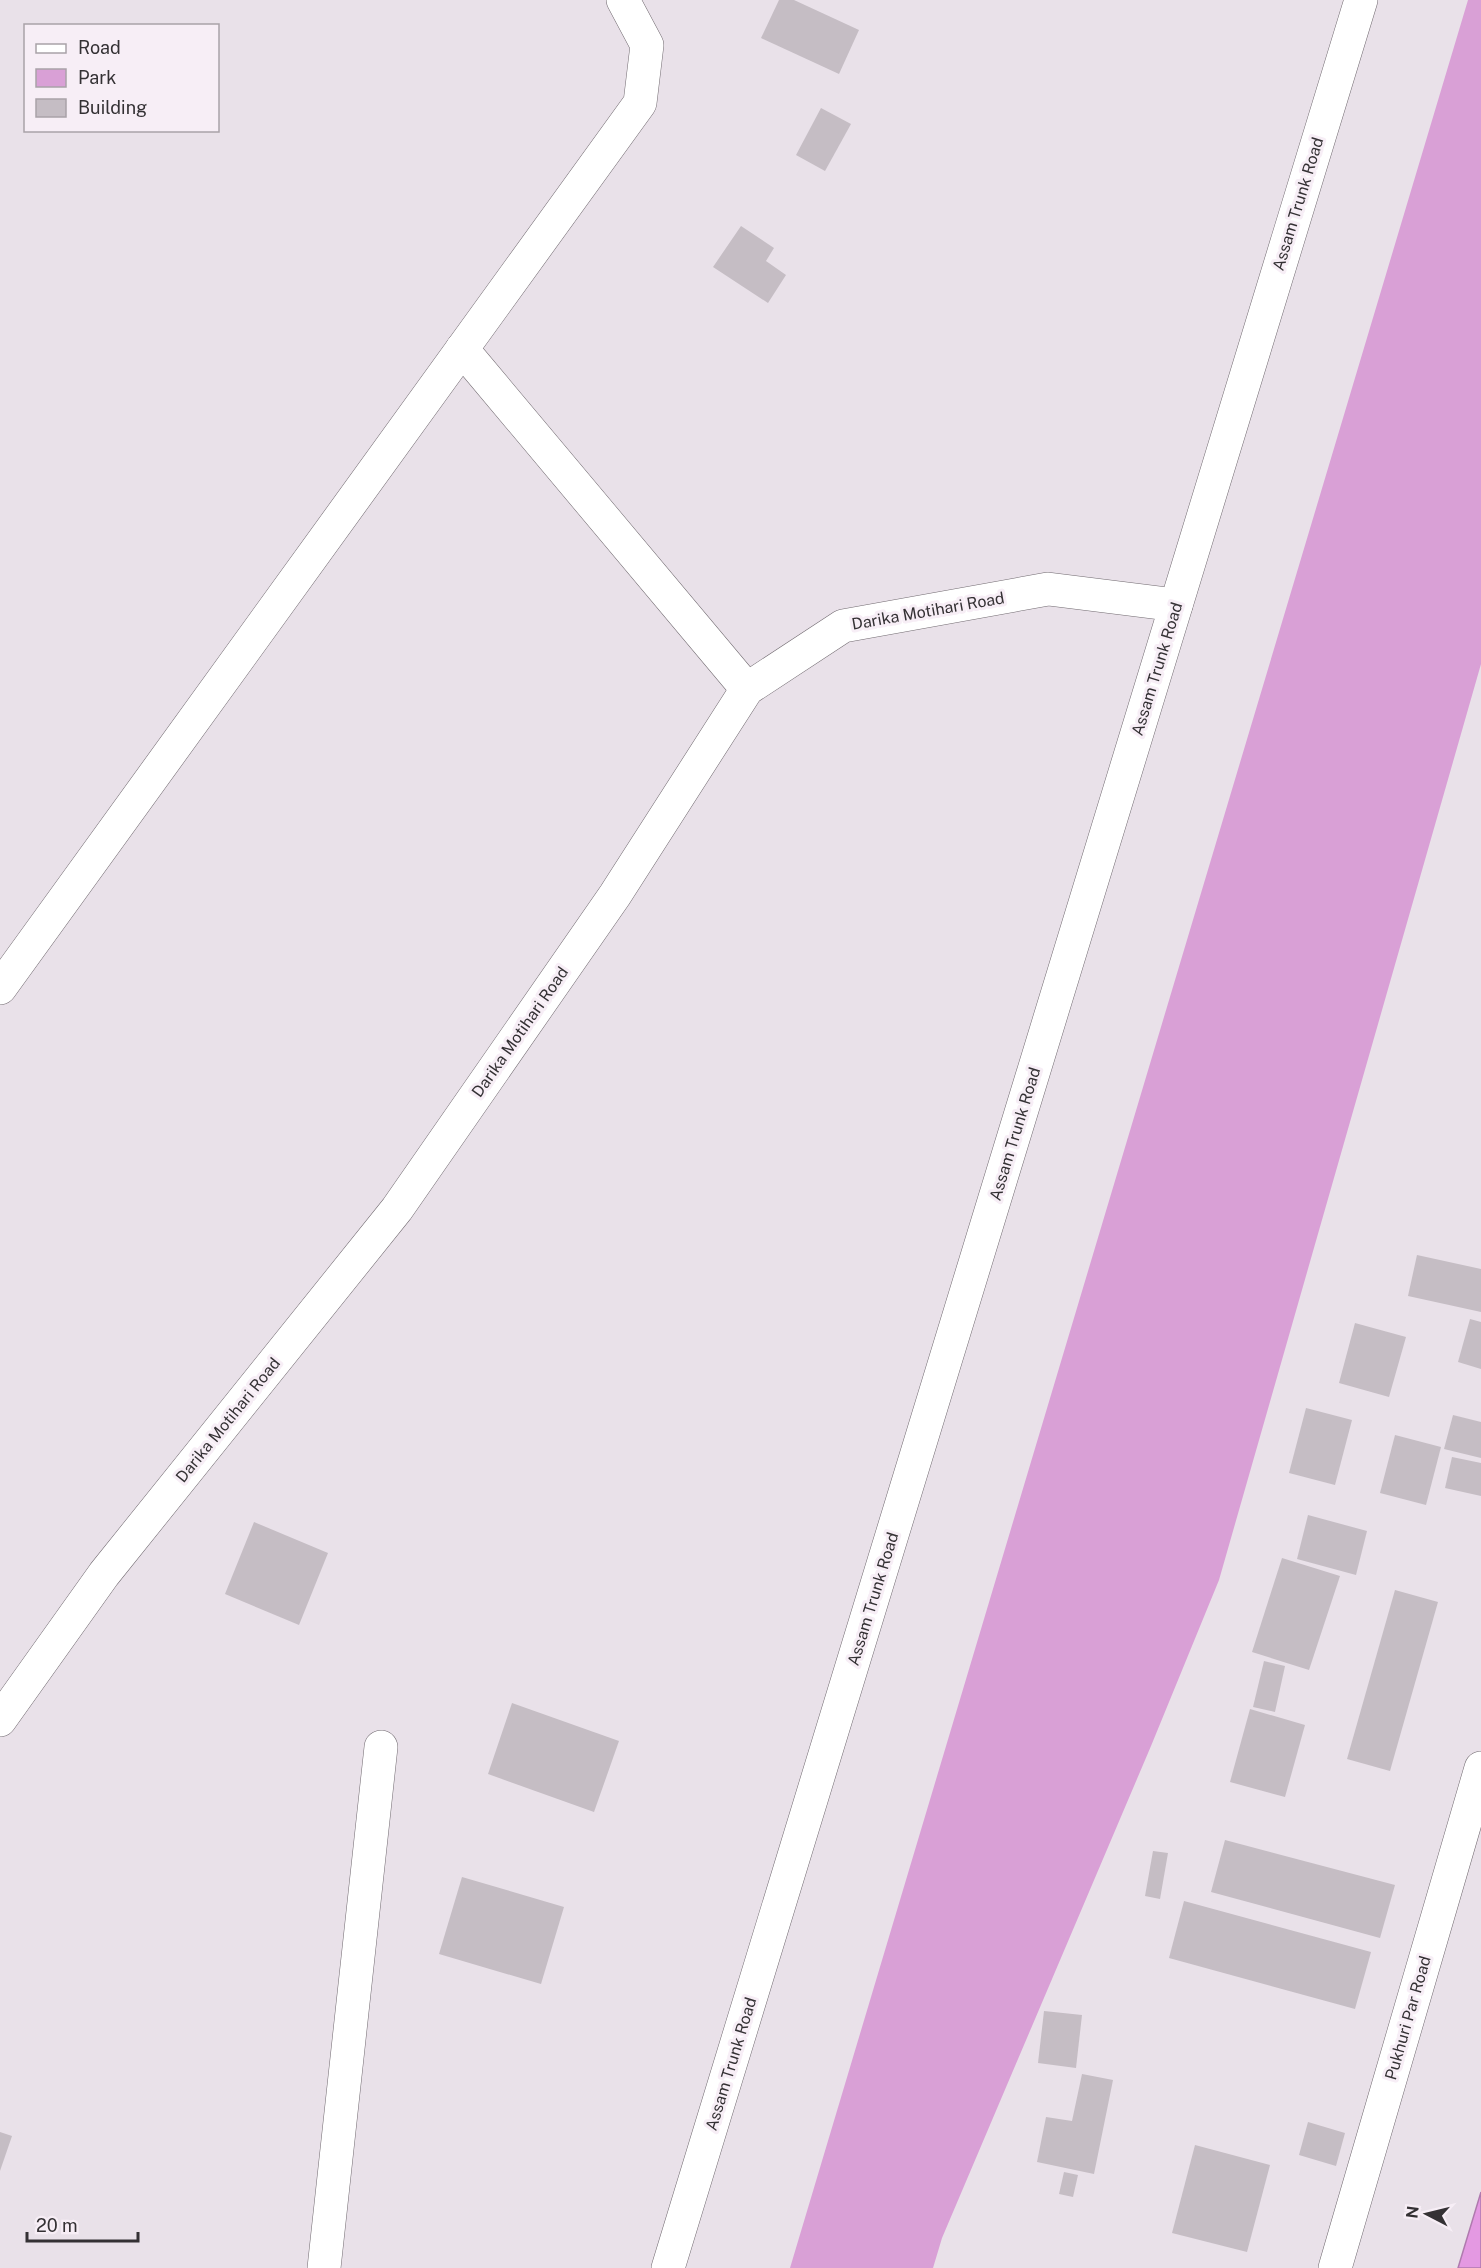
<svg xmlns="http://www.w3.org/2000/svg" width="1481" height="2268" viewBox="0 0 1481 2268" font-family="'Public Sans',sans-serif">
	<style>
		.green { fill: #d9a0d6 }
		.water { fill: #e499e2; stroke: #af7aae; stroke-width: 1.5 }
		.building { fill: #c5bdc4 }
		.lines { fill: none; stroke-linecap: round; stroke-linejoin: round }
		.minor-casing { stroke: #716a70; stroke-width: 34 }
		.tertiary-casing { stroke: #716a70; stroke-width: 34 }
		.trunk-casing { stroke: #716a70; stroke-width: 34 }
		.minor { stroke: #fff; stroke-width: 33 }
		.tertiary { stroke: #fff; stroke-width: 33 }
		.trunk { stroke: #fff; stroke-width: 33 }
		.labels { text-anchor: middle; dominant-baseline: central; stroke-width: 6; stroke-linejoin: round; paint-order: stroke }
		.street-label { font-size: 16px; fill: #343134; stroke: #f7eef6 }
	</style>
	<rect width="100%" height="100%" fill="#e9e1e9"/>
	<polygon class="green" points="1468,0 1481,0 1481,664 1219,1580 1151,1746 942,2238 933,2268 790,2268"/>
	<polygon class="water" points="1481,2192 1481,2268 1458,2268"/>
	<g class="building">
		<polygon points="779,0 794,0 859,30 839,74 761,38"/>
		<polygon points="821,108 851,124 825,171 796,155"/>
		<polygon points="741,226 774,248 766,261 786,275 768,303 713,267"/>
		<polygon points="1417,1255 1481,1269 1481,1312 1408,1296"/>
		<polygon points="1470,1319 1481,1322 1481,1369 1458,1362"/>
		<polygon points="1355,1323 1406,1337 1389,1397 1339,1383"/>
		<polygon points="1306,1408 1352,1420 1335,1485 1289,1473"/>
		<polygon points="1453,1415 1481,1422 1481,1458 1444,1449"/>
		<polygon points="1395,1435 1441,1447 1426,1505 1380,1493"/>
		<polygon points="1452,1457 1481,1463 1481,1496 1445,1488"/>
		<polygon points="1308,1515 1367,1531 1356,1575 1297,1559"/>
		<polygon points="254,1522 328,1553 299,1625 225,1594"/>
		<polygon points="1282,1558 1340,1576 1309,1670 1252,1652"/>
		<polygon points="1395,1590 1438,1602 1390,1771 1347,1759"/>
		<polygon points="1264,1661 1285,1666 1275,1712 1253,1707"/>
		<polygon points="512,1703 619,1741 594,1812 488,1774"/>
		<polygon points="1250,1709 1305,1725 1285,1797 1230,1782"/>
		<polygon points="1225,1840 1395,1885 1380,1938 1211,1892"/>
		<polygon points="1153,1851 1168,1853 1160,1899 1145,1896"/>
		<polygon points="462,1877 564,1907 541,1984 439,1954"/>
		<polygon points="1184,1901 1371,1952 1355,2009 1169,1958"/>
		<polygon points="1044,2011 1082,2015 1076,2068 1038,2063"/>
		<polygon points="1082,2074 1113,2080 1094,2174 1037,2162 1046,2117 1072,2121"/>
		<polygon points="1308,2122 1345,2133 1336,2166 1299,2155"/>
		<polygon points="0,2132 12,2136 0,2171"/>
		<polygon points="1195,2145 1270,2165 1247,2252 1172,2233"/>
		<polygon points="1064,2172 1078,2175 1073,2197 1059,2194"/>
	</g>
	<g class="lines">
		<g class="minor-casing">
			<g id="minor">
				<polyline points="462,349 747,689"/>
				<polyline points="0,988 640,103 647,45 623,0"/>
				<polyline points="0,1720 104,1574 397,1209 615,895 747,689 843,626 1048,589 1176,605"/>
				<polyline points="324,2268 381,1747"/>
			</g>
		</g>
		<g class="tertiary-casing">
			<polyline id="tertiary" points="1335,2268 1481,1768"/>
		</g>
		<g class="trunk-casing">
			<polyline id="trunk" points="668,2268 1361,0"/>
		</g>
		<use href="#minor" class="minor"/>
		<use href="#tertiary" class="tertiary"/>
		<use href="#trunk" class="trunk"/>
	</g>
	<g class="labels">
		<g class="street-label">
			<text transform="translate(1298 204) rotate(-73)">Assam Trunk Road</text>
			<text transform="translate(928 611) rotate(-10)">Darika Motihari Road</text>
			<text transform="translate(1157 669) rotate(-73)">Assam Trunk Road</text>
			<text transform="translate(520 1032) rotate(-55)">Darika Motihari Road</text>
			<text transform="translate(1015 1134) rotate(-73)">Assam Trunk Road</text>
			<text transform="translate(228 1420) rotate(-51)">Darika Motihari Road</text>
			<text transform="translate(873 1599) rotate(-73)">Assam Trunk Road</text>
			<text transform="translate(1408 2018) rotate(-74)">Pukhuri Par Road</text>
			<text transform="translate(731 2064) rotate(-73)">Assam Trunk Road</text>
		</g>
	</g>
	<rect x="24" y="24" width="195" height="108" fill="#f7eef6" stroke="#a9a2a8" stroke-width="1.5"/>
	<rect x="36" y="44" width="30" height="9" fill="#ffffff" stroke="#a9a2a8" stroke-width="1.5"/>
	<text x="78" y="54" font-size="18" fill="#343134">Road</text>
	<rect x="36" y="69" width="30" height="18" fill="#d9a0d6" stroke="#a9a2a8" stroke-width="1.5"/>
	<text x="78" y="84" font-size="18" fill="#343134">Park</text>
	<rect x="36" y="99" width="30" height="18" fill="#c5bdc4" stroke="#a9a2a8" stroke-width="1.5"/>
	<text x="78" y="114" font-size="18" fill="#343134">Building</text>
	<g transform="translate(1427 2214) rotate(277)" stroke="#f7eef6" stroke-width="4.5" paint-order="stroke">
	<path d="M0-4.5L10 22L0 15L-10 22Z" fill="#343134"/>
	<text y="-9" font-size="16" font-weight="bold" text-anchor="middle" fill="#343134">N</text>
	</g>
	<path d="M27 2232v9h111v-9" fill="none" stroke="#343134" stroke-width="3"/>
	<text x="36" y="2232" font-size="18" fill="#343134" stroke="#f7eef6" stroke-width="4.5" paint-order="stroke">20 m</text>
</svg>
